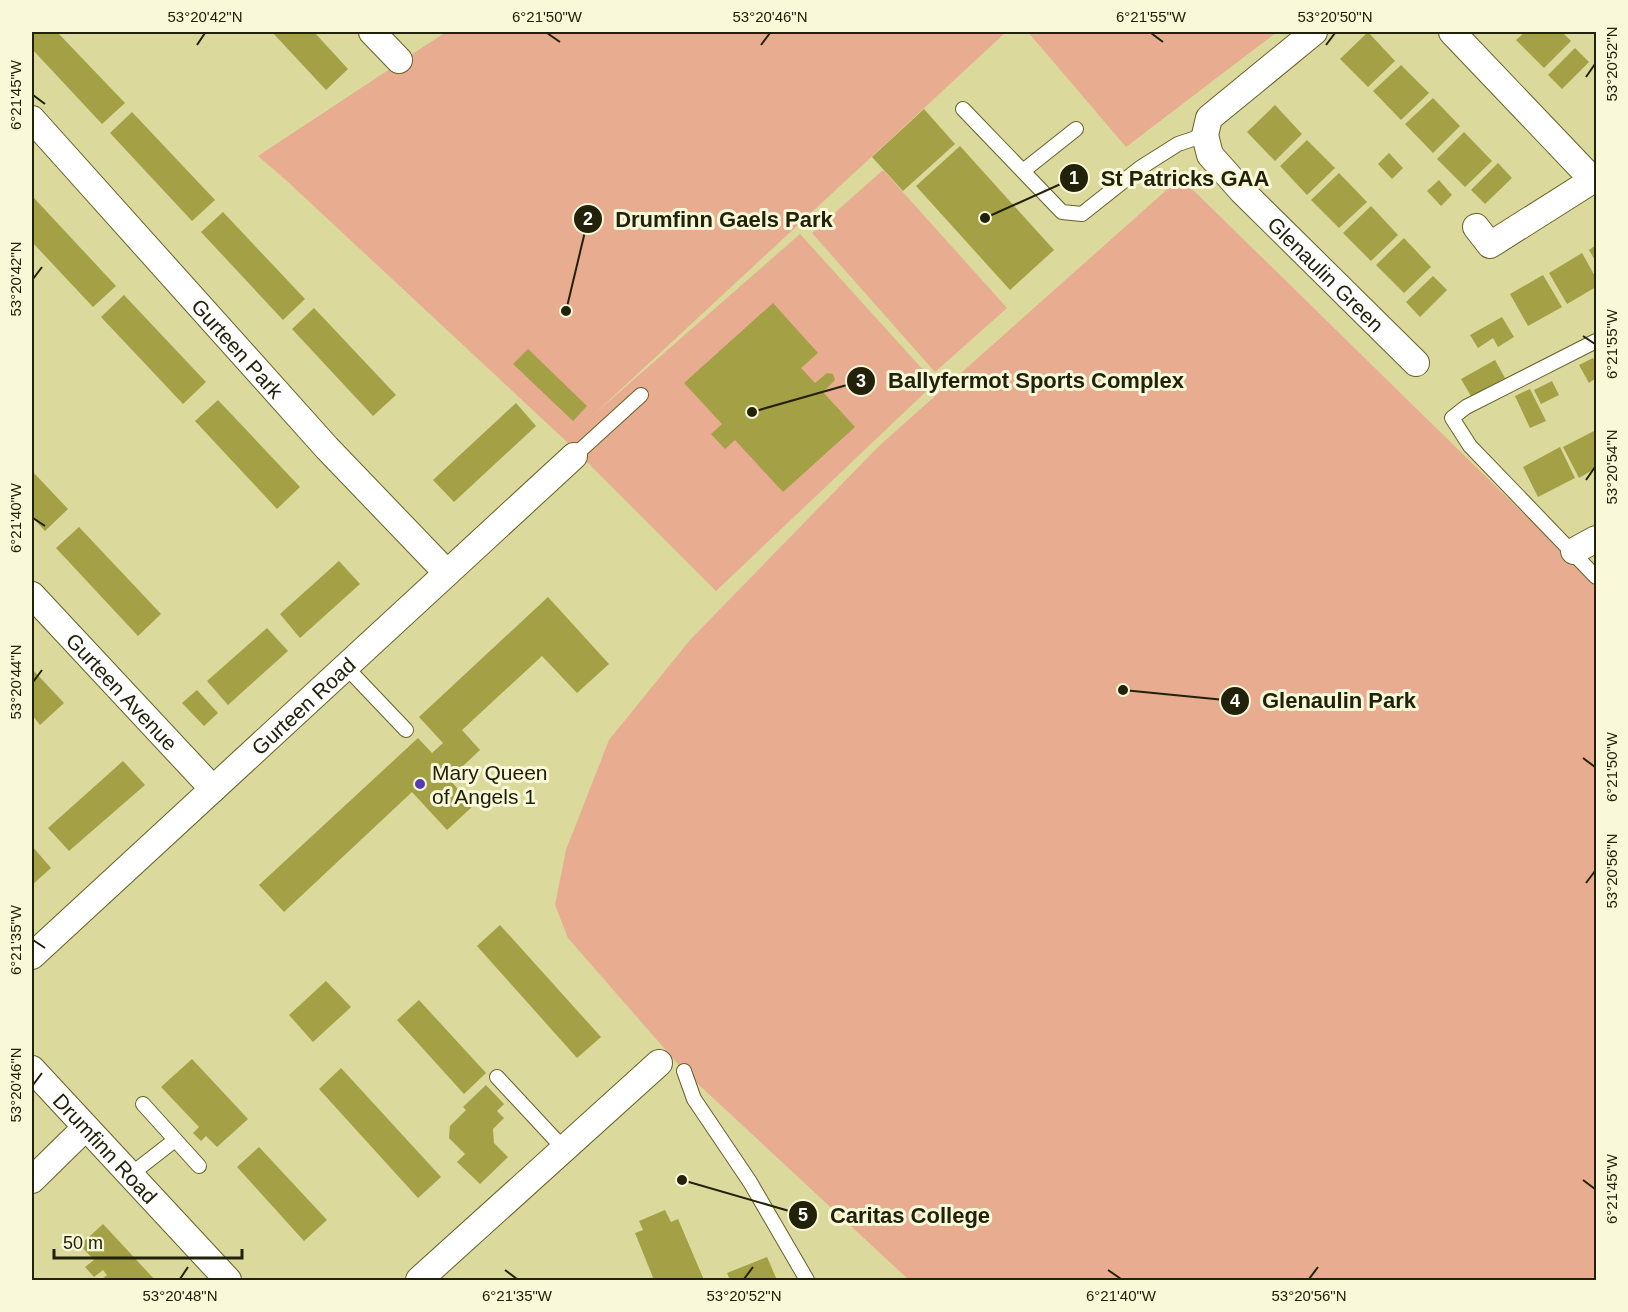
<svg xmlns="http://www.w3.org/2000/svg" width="1628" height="1312" viewBox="0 0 1628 1312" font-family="Helvetica,sans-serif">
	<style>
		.green { fill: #e8ac90 }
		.building { fill: #a4a046 }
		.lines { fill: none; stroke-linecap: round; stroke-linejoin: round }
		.service-casing { stroke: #656227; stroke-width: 16 }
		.minor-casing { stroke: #656227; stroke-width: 28 }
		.service { stroke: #fff; stroke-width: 14 }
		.minor { stroke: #fff; stroke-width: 26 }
		.ticks { fill: none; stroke: #222109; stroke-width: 2 }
		.poi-dot { fill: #553cb4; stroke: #f9f9da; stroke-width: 2 }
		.labels { text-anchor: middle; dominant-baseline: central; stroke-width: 6; stroke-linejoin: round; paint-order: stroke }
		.street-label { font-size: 21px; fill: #222109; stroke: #f9f9da }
		.poi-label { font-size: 21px; fill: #222109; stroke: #f9f9da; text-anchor: start }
		.leader { fill: none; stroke: #222109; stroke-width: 2 }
		.callout-dot { fill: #222109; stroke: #f9f9da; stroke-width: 2 }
		.mark-label { font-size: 18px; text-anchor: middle; font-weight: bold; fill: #fff }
		.callout-label { font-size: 22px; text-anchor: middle; font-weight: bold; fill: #222109; stroke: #f9f9da; stroke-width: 6; stroke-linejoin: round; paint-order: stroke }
		.neatline { fill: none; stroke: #222109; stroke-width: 2 }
		.ticks-label { font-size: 15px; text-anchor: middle; fill: #222109 }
	</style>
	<rect width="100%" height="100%" fill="#dbd99c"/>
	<g class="green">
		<polygon points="446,32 1006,32 591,417 800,234 935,383 716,591 566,441 287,181 258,156"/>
		<polygon points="1028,32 1277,32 1126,147"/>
		<polygon points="883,170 1007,308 935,372 812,233"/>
		<polygon points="1171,186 1191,188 1524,514 1545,532 1596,588 1596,1280 909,1280 684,1071 568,938 555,905 566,850 609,740 690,640 879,446"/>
	</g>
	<g class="building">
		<polygon points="32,32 57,32 125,103 102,124 32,49"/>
		<polygon points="272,32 314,32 348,69 326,90"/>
		<polygon points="1368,32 1395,61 1368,87 1340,59"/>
		<polygon points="1525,32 1562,32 1571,41 1544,68 1516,40"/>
		<polygon points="1575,48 1589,62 1562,89 1548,75"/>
		<polygon points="1401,65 1429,93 1401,120 1373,91"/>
		<polygon points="1433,98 1460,126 1433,153 1405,124"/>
		<polygon points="1275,105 1302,134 1275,161 1247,132"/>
		<polygon points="924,109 955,144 903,191 872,157"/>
		<polygon points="132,112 215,200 192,221 110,133"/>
		<polygon points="1464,132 1492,161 1465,187 1437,159"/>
		<polygon points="1307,140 1335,168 1307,195 1280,166"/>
		<polygon points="960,146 1054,250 1010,290 916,186"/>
		<polygon points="1389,153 1403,168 1392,179 1378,164"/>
		<polygon points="1498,163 1512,178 1485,204 1471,190"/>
		<polygon points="1339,173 1367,202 1339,228 1311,200"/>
		<polygon points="1439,180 1452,195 1441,206 1427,191"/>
		<polygon points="34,198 116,286 93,307 32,242 32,200"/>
		<polygon points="1371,206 1398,235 1371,261 1343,233"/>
		<polygon points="223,212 305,299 283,320 201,232"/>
		<polygon points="1404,238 1431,267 1404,293 1376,265"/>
		<polygon points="1596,245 1596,262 1589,250"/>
		<polygon points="1582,253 1596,278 1596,287 1567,304 1549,273"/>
		<polygon points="1543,275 1562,307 1528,326 1510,294"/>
		<polygon points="1433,276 1447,290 1420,317 1406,302"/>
		<polygon points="124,295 206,382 183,404 101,317"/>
		<polygon points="773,303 818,353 801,368 815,383 827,373 833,374 835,380 823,392 855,427 783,492 735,440 725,449 711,434 722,424 684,383"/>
		<polygon points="314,308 396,395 373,416 292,329"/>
		<polygon points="1502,317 1514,337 1498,347 1493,338 1478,348 1470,335"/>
		<polygon points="528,349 587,406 573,421 513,364"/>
		<polygon points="1593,358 1596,364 1596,378 1589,383 1579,365"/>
		<polygon points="1495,360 1505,378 1471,396 1461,379"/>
		<polygon points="1552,381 1559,395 1541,404 1534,390"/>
		<polygon points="1530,389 1546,421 1530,428 1515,396"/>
		<polygon points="218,400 300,487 277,509 195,421"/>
		<polygon points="516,403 536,426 454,502 433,480"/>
		<polygon points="1596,430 1596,468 1579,478 1563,447"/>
		<polygon points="1560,447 1575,478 1538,497 1523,467"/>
		<polygon points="32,471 68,509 45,531 32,517"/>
		<polygon points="79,527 161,614 138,636 56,548"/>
		<polygon points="339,561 360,584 300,638 280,614"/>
		<polygon points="548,597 609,664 577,693 542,656 462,730 480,750 449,779 473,806 447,830 412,792 284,912 259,885 418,738 432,753 443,743 419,717"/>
		<polygon points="267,628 288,651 228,705 207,681"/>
		<polygon points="32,669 64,703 40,725 32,715"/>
		<polygon points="197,690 218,713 204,726 182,703"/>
		<polygon points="123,761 145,785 69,851 48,828"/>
		<polygon points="32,846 51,868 32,885"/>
		<polygon points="500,925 601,1037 577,1058 477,946"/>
		<polygon points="326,981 351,1007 313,1042 289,1015"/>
		<polygon points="419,1000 486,1073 464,1094 397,1020"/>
		<polygon points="192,1059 248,1119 217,1147 206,1136 201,1141 193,1133 199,1127 161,1087"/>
		<polygon points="341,1068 441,1177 418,1198 319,1089"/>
		<polygon points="486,1085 504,1104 497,1111 504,1118 493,1129 494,1143 508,1157 480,1184 457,1162 465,1154 449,1138 450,1126 466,1110 463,1107"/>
		<polygon points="259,1147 327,1220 304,1241 237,1167"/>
		<polygon points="665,1210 671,1222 678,1219 704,1280 654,1280 635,1233 643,1230 639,1221"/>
		<polygon points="103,1224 117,1239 155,1280 101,1280 107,1275 103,1270 94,1277 85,1267 94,1260 80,1245"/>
		<polygon points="767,1257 777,1280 730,1280 727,1273"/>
	</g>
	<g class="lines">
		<g class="service-casing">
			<g id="service">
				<polyline points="963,109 1062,212 1082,214 1140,168 1178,144 1205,135"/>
				<polyline points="1023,171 1076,129"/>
				<polyline points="1596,341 1466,407 1452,418 1470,446 1596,577"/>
				<polyline points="574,456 641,395"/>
				<polyline points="346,667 406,730"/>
				<polyline points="684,1071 694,1099 750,1182 807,1280"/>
				<polyline points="497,1077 564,1149"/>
				<polyline points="143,1104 199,1166"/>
				<polyline points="130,1175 175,1140"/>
			</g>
		</g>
		<g class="minor-casing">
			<g id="minor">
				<polyline points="372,32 399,60"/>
				<path id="s1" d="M1314,32L1209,118L1205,135L1210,155L1242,191L1416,363"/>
				<polyline points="1452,32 1593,180"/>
				<path id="s2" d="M32,119L327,448L447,573"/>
				<polyline points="1476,227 1490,245 1596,178"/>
				<polyline points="1574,551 1596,539"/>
				<path id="s3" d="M32,595L213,789"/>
				<path id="s4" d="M32,956L574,456"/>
				<path id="s5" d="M32,1069L228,1280"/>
				<polyline points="32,1180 85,1128"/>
				<polyline points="419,1280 659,1063"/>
			</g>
		</g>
		<use href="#service" class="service"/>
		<use href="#minor" class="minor"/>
	</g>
	<path class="ticks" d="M547,33L560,42M1151,33L1163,42M197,45L205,33M761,45L770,33M1326,45L1335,33M1586,77L1595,64M33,95L45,104M33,279L42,267M1583,336L1595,344M1586,480L1595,467M33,518L45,526M33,682L42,670M1583,758L1595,767M1586,883L1595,871M33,940L45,948M33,1085L42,1073M1583,1180L1595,1189M505,1270L517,1279M1108,1270L1121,1279M180,1279L188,1267M744,1279L753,1267M1309,1279L1318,1267"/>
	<circle class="poi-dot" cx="420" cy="784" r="6"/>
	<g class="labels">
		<g class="street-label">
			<text stroke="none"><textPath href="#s1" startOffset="340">Glenaulin Green</textPath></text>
			<text stroke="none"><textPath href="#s2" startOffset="308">Gurteen Park</textPath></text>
			<text stroke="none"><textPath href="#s3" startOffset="132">Gurteen Avenue</textPath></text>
			<text stroke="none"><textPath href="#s4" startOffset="369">Gurteen Road</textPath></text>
			<text stroke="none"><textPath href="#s5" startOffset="108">Drumfinn Road</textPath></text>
		</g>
		<g class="poi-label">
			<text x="432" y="772">Mary Queen<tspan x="432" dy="24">of Angels 1</tspan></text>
		</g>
	</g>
	<path class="leader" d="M985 218L1074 178M566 311L588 219M752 412L861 381M1123 690L1235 701M682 1180L803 1215"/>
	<g class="callout-dot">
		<circle cx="985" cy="218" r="6"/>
		<circle cx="566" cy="311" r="6"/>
		<circle cx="752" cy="412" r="6"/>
		<circle cx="1123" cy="690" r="6"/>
		<circle cx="682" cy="1180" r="6"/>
		<circle cx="1074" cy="178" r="15"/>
		<circle cx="588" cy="219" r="15"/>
		<circle cx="861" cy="381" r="15"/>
		<circle cx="1235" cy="701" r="15"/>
		<circle cx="803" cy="1215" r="15"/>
	</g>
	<g class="mark-label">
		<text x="1074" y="184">1</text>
		<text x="588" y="225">2</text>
		<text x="861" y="387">3</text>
		<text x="1235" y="707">4</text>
		<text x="803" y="1221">5</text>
	</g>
	<g class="callout-label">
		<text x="1185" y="186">St Patricks GAA</text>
		<text x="724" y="227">Drumfinn Gaels Park</text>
		<text x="1036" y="388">Ballyfermot Sports Complex</text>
		<text x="1339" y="708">Glenaulin Park</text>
		<text x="910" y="1223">Caritas College</text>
	</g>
	<rect width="1628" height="1312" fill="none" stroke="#f9f9da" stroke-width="66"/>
	<path d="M54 1249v9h188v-9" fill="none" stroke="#222109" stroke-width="3"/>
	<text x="63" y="1249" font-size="18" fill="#222109" stroke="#f9f9da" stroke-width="4.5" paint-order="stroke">50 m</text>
	<rect x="33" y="33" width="1562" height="1246" class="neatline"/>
	<g class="ticks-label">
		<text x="205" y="22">53°20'42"N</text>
		<text x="547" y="22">6°21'50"W</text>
		<text x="770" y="22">53°20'46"N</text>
		<text x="1151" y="22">6°21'55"W</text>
		<text x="1335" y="22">53°20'50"N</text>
		<text transform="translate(1612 64) rotate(-90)" y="5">53°20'52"N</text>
		<text transform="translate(16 95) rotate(-90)" y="5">6°21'45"W</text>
		<text transform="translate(16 279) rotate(-90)" y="5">53°20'42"N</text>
		<text transform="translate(1612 344) rotate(-90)" y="5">6°21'55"W</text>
		<text transform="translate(1612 467) rotate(-90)" y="5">53°20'54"N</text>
		<text transform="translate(16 518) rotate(-90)" y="5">6°21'40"W</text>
		<text transform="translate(16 682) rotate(-90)" y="5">53°20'44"N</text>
		<text transform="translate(1612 767) rotate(-90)" y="5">6°21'50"W</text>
		<text transform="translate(1612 871) rotate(-90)" y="5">53°20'56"N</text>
		<text transform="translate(16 940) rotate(-90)" y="5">6°21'35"W</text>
		<text transform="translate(16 1085) rotate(-90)" y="5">53°20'46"N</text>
		<text transform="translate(1612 1189) rotate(-90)" y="5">6°21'45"W</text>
		<text x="180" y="1301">53°20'48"N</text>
		<text x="517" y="1301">6°21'35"W</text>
		<text x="744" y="1301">53°20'52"N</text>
		<text x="1121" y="1301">6°21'40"W</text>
		<text x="1309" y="1301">53°20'56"N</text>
	</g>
</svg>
